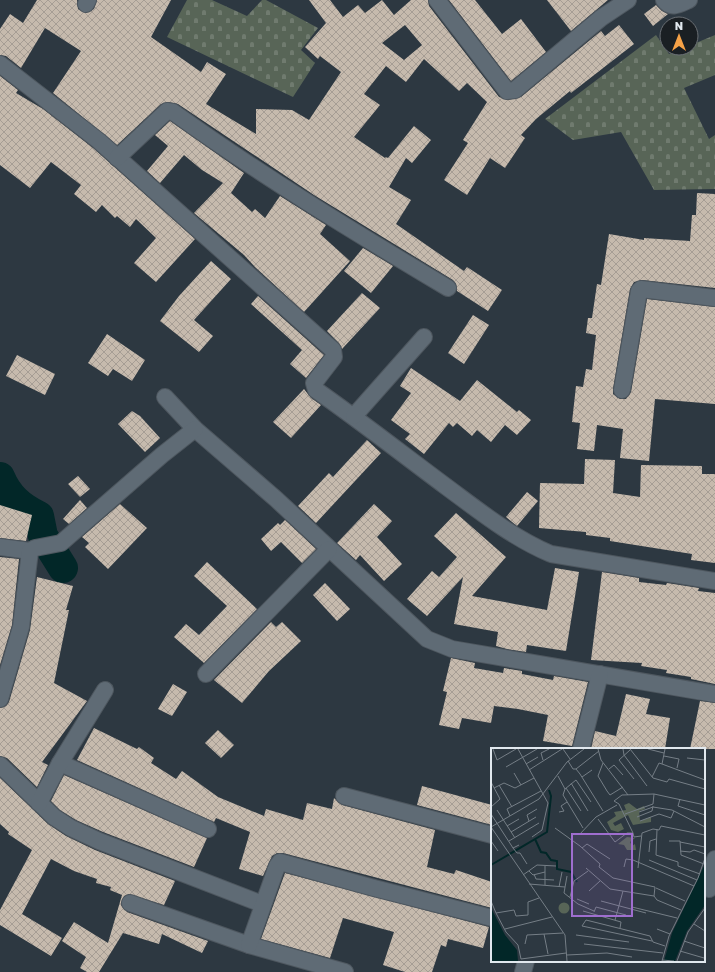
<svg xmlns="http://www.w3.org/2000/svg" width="715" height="972" viewBox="0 0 715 972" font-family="'Golos Text',sans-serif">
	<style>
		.cemetery { fill: url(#cemetery-stones) }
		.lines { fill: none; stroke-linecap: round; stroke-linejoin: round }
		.river { stroke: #022728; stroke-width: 30 }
		.building { fill: url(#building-cross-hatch); fill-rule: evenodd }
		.minor-casing { stroke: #4e575f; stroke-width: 18 }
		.minor { stroke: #5f6b75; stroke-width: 16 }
		.inset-river { fill: none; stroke: #022728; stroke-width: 2 }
		.inset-road { fill: none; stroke: #757e86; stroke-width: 1 }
		.view { fill: #9f6ecf; fill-opacity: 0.15; stroke: #9f6ecf; stroke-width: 2 }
		.inset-edge { fill: none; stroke: #e1e8ee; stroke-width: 2 }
	</style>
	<defs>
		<pattern id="cemetery-stones" width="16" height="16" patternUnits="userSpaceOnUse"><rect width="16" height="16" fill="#586557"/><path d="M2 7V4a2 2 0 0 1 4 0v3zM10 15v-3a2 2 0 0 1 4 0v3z" fill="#707b6f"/></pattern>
		<pattern id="building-cross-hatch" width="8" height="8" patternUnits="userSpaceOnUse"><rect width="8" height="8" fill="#c6baad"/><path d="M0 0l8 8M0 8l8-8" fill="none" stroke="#a69d94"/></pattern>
	</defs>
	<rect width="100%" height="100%" fill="#2d3841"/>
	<g class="cemetery">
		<polygon points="187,0 212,0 247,16 262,0 266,0 318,28 301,50 315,63 293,97 167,37"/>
		<polygon points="656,35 669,54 683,48 691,48 691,45 715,35 715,75 684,88 709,139 715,135 715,189 654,190 621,132 573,140 545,119"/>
	</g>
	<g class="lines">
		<path class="river" d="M0,477C8,496 20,507 39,516L43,536L63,568"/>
	</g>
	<g class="building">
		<path d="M37,0H77L78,9L86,13L94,9L97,0H171L151,37L201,72L207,62L226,74L206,104L256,134V109L292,110L309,120L341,72L320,56L318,59L305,47L326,23L309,0H330L343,17L358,5L365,13L382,0L394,15L411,0H428L429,6L499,97L508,100L521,97L601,31L605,36L619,25L634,44L571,93L570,91L536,119L521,135L525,138L505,168L490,158L467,195L444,180L468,143L463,140L487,102L467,83L459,91L424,59L406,82L386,66L364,94L380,105L354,137L385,158L386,157L388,158L414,126L431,140L412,163L406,158L389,187L411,200L396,224L464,271L467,267L502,290L488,311L457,291L456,284L453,280L314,195L178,104L168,102L161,104L117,145L53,93L81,51L45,28L21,68L6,56L0,55V29L10,14L23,23ZM405,25L422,45L404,60L382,43Z"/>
		<polygon points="449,0 475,0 502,34 521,19 546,52 511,81"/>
		<polygon points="547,0 608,0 571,31"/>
		<polygon points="656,5 662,11 668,14 653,26 644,14"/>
		<polygon points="0,76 18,90 16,93 43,109 93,148 195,239 156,282 134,263 156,238 136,219 130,227 117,216 115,218 102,205 96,212 74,194 81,185 51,162 30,188 0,165"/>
		<polygon points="170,121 244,173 231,193 252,212 255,209 265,218 280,196 326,225 320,234 350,261 304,312 255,267 244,255 194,213 223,183 202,170 184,155 160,183 147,171 168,146 155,135"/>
		<polygon points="697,193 715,194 715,288 642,280 634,282 630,289 613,389 613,394 620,399 626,399 631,392 647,299 715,307 715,404 655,399 649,461 620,458 623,429 597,425 594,451 577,449 580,423 572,422 576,386 583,387 586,369 592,370 596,335 586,333 588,318 592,318 597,284 601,285 609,234 644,240 644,238 690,241 692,215 696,215"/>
		<polygon points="363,248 393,266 371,293 344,271"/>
		<polygon points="211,261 231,279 194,320 213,336 199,352 160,321 179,296"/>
		<polygon points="362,293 380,308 342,349 339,343 327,331"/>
		<polygon points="258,296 324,355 306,378 290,364 302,350 251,304"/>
		<polygon points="473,315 489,325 464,364 448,353"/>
		<polygon points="107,334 145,360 132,381 113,369 108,376 88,363"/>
		<polygon points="17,355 55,374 45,395 6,376"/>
		<polygon points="411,368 460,401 477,380 517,412 519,410 531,420 517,435 505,425 491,442 477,430 472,436 457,423 453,427 449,423 424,454 405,439 410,434 391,420 411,393 400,386"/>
		<polygon points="304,389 311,398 321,405 291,438 273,422"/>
		<polygon points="132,411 140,416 160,438 145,452 118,424"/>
		<polygon points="367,440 381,453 316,523 298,506 329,473 333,477"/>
		<polygon points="585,459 615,460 613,493 640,497 641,465 702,466 702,474 715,474 715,563 691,560 692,554 610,541 610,538 586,535 586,532 539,528 540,483 584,484"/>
		<polygon points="78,476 90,489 80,497 68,484"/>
		<polygon points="527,492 538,501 517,526 506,517"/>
		<polygon points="80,500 87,508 69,524 63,519"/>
		<polygon points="120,504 147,528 108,569 85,547 89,543 82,537"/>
		<polygon points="374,504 392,521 377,537 402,564 384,581 360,555 356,560 337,543"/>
		<polygon points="0,505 32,515 26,541 0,538"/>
		<polygon points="456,513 506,557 472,596 547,610 555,568 579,572 566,651 527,645 526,652 507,649 496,646 498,632 454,624 463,577 427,616 407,599 432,571 439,577 457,557 434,536"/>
		<polygon points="285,520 316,549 302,563 281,542 271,551 261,539 278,523 280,525"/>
		<polygon points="0,557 19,559 12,625 0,665"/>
		<polygon points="207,562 257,609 204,663 174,637 186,624 199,635 227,606 194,576"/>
		<polygon points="602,572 639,578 639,582 666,585 667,583 699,588 698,591 715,593 715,684 691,679 691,677 666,673 667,670 641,666 642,663 591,660"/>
		<polygon points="37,577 73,586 66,610 69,610 54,683 87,701 42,762 48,765 37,787 7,758 0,756 0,708 6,706 9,702 30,630"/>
		<polygon points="325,583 350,609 337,621 313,595"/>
		<polygon points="271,622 276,627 282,622 301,641 269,671 242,703 214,680"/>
		<polygon points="451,658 475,663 474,668 503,673 504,668 522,671 522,674 553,680 554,676 588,682 572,746 543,741 548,715 518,709 494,706 491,723 462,718 459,729 439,725 447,692 443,691"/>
		<polygon points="173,684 187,692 172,716 158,709"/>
		<polygon points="626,694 650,699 646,714 670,718 665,749 591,749 595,731 616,736"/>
		<polygon points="700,701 715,703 715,749 690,749"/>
		<polygon points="94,728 137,749 139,747 154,758 151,763 176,779 182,771 218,797 264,816 266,809 303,820 307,803 332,809 334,798 342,805 435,830 427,867 454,874 456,870 492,882 492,908 283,853 277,853 272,856 263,876 239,869 250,832 216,818 214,822 77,760"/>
		<polygon points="218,730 234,745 221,758 205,743"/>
		<polygon points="64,775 207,838 194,867 103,832 76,820 60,810 51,801"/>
		<polygon points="0,778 48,824 66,836 95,850 175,881 164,905 129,894 124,896 121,905 127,912 208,941 202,953 162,934 159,944 123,933 99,972 87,972 80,968 86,957 62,941 74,922 108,943 122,895 110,890 111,887 96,883 97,879 74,871 51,859 22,914 62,938 51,956 0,925 0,910 32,850 8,834 9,832 0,824"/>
		<polygon points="422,786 492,805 492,825 417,805"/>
		<polygon points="285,873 489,927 483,948 448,939 446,947 441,945 432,972 405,972 383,965 394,932 343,918 330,958 261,939"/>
	</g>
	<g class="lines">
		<g class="minor-casing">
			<g id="minor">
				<polyline points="437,0 507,91 515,90 601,18 628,0"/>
				<path d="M664,0C671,10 680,4 689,0"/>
				<polyline points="86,4 88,0"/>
				<path d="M0,64L99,141L333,350L334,357L314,383L316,390C359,420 401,453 444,485C478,510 511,537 551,554L715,581"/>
				<path d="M117,158L167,111L173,112C262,176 354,232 448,288"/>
				<polyline points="622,390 639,291 641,289 715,298"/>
				<polyline points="165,397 195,429 276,499 427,639 452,649 715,694"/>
				<polyline points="354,416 424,337"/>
				<polyline points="0,547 30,551"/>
				<polyline points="206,674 329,549"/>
				<polyline points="0,699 21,627 30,551 35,548 61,543 162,455 195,429"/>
				<polyline points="581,749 600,674"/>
				<polyline points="60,763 208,829"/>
				<polyline points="0,765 54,817 71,828 99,841 262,904"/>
				<polyline points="344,796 492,835"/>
				<polyline points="39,803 60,763 105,690"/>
				<polyline points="709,889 715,859"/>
				<polyline points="130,903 249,945 345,972"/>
				<polyline points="249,945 277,866 280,862 374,888 492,918"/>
				<polyline points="523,972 526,961"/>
			</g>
		</g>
		<use href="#minor" class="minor"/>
	</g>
	<g transform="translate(491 748)">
		<rect width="214" height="214" fill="#2d3841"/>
		<path d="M138,55L146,61L153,58L154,61L148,63L149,73L160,69V74L142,77L137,67L122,75L124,78L130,75L133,81L127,84L120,82L116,74L125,68L123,64L135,62L133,57ZM136,89L144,90L139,94L141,98L144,96L145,102H136L133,97L127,96Z" fill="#586557"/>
		<path d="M67.5 160a5.5 5.5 0 1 1 11 0a5.5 5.5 0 1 1-11 0Z" fill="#586557"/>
		<path d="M214,116V157L196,183L184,213H173L181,185ZM0,160L14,187L26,202L27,213H0Z" fill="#022728"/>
		<path class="inset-river" d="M44,91L50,104L55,105L60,112L66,113V121L80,124L86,134M0,117L56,84L60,48L58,42"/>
		<path class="inset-road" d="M2,1L6,12L25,1M27,1L57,55L51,82L41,89M72,1L79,11M107,1L110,12L137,47M132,1L133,7L156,38M139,1L162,30L176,34L178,31L214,41M157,1L173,5M139,2L128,12L143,31M173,8L188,11L186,20M196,10L214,12M52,12L50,5L58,1M77,13L82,21H85L89,26L112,63M112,15L107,28L116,43L119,47L132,39M35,16L47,9M171,16L214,32M15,19L46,1M85,21L108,3M118,21L123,17L132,27M38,22L71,1M23,25L30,37M67,28L74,41L85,32L100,54M91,29L101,22M161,29L168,15L171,16L174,1M0,34L9,51L0,59M80,35L97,63M8,37L21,59M3,40L13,35L24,40L43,30M75,40L90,63M74,41L72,47L92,80M189,51L187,58L214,67M6,62L24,90M68,64L73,63L70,58L76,54M148,64L162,59L181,62L214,79M0,66L22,100L28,97M134,66L162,56L163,46M19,68L16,61L50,43M146,69L161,63L162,58M107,71L124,94L136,85H142L143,89L150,88M38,73L36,67L46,61M149,73L168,66L180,70L183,63M16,78L28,71M0,79L74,187L76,213M0,79L48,51L76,14L93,1M64,80L89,98L109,116L108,119L122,130L164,139L163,148L119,141L95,120M166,81L165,107L187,114V118L209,126M20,84L45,69M142,85L128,56L123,53L131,47L163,46L214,57M88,87L105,69L126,57M0,93L7,103M18,93L48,75M178,93H189L190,107L213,116M189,94L214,99M22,100L26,105H29L36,116M91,100L96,96L119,111M189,103L199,104L203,102L214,106M158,104L159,93L165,91M158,112L206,132M133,119L135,111L142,112L203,138M147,120L151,85L162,81L168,82L170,78L214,87M38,123L42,127L54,124M43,126L45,131L63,132M32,127L46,117L65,118M76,128L73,145L87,156L103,163M38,136L74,139M54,137V118M68,139L71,124M165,140L194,153M98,143L109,133M163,148L166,152L190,162M79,149L83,133L97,123M86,151L98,156M0,153L5,165L23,162L25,168L37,167V154L48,150M110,153L155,165M141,161V159L186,170M92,163L130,174L129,180M103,164L105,159L135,167M5,165L15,184L27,197L30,211L75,205M124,172L132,143M203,176L214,183M14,181L61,169M166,181L179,186M53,186L57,206M85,187L138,194M161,193L91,178L95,172L159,188L162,194L174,198M193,193L214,200M34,196L36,187L72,185M93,196L172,205M189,203L213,210M76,207L116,205L141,209M171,212L183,213M171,213L178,188L207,130L214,110M186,213L197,184L214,160"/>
		<path class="view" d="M81,86H141V168H81Z"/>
		<rect width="214" height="214" class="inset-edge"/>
	</g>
	<g transform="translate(679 36)"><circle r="19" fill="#1a1f23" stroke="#6a6f74"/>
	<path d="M0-3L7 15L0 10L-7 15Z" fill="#f6a247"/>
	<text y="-6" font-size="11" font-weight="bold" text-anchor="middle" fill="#e1e8ee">N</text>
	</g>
</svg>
